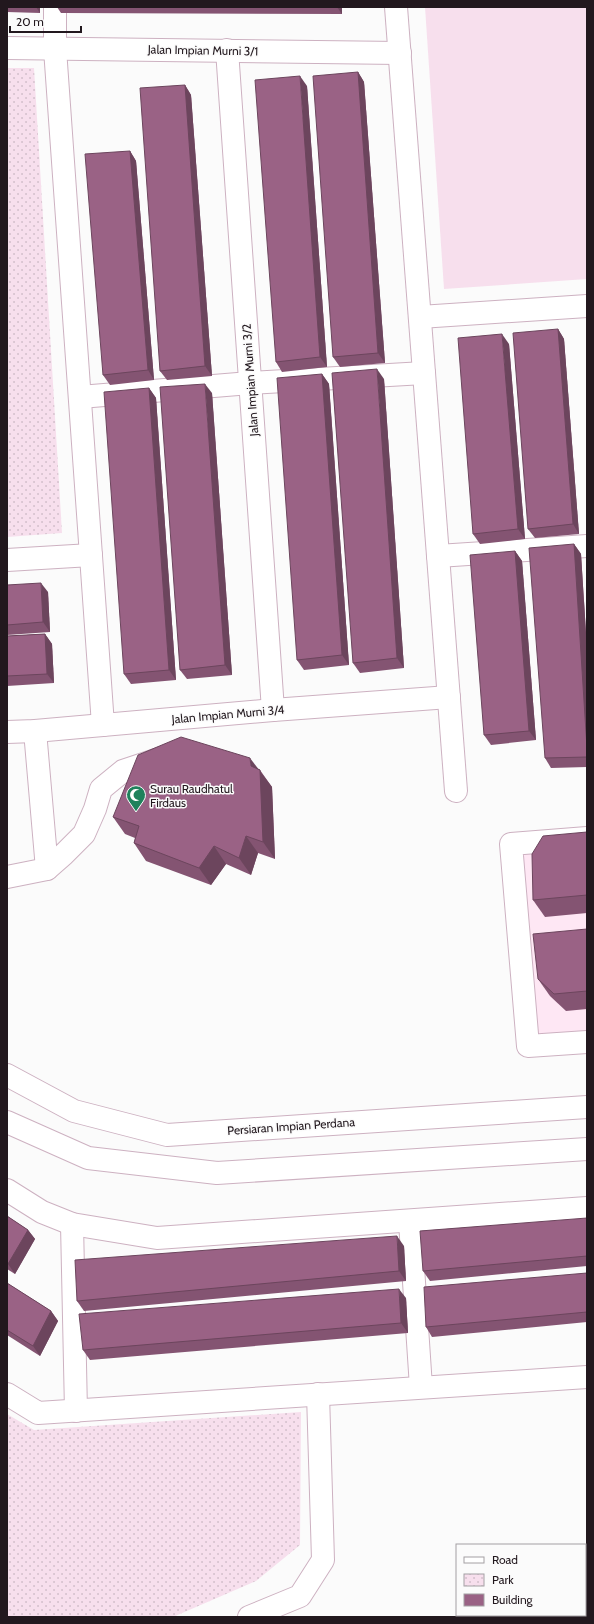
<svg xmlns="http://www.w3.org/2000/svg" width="594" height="1624" viewBox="0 0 594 1624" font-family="Cabin,sans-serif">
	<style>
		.built { fill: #fee7f4 }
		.green { fill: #f7dfed }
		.park { fill: url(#park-dots) }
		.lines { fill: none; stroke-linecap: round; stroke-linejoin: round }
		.minor-casing { stroke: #cdb1c1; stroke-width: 24 }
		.minor { stroke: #fff; stroke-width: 22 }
		.wall { fill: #845472 }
		.shaded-wall { fill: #6c455d }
		.building { fill: #9a6285; stroke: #6c455d }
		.labels { text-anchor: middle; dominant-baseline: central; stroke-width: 3; stroke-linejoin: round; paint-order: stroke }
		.street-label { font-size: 12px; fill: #22181e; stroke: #fbfbfb }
		.poi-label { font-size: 12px; fill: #22181e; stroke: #fbfbfb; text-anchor: start }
	</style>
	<defs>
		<pattern id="park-dots" width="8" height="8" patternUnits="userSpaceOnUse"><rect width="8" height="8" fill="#f7dfed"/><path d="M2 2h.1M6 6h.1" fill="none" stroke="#d3bfcb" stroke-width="1.8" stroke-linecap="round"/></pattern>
	</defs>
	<rect width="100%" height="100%" fill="#fbfbfb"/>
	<polygon class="built" points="587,844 587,1035 535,1038 520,850"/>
	<polygon class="green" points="425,7 587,7 587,279 444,289"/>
	<g class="park">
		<polygon points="7,68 34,68 62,533 7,537"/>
		<polygon points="301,1412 300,1545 256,1581 173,1617 7,1617 7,1414 34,1430"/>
	</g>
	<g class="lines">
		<g class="minor-casing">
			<g id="minor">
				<polyline points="55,7 55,49 103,725"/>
				<polyline points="396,7 456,791"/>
				<polyline points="7,48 400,53"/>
				<polyline points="227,50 273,710"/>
				<polyline points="420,317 587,306"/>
				<polyline points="80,397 250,383 424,373"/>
				<polyline points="438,556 587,546"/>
				<polyline points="7,560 91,555"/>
				<polyline points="35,731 47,869 63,855 84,834 95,809 101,789 123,771 162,758"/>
				<polyline points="7,732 35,731 273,710 449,697"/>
				<polyline points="587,838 511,844 528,1046 587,1042"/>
				<polyline points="7,877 47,869"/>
				<polyline points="7,1075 74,1111 167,1135 587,1107"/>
				<polyline points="7,1122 88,1158 217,1173 587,1149"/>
				<polyline points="7,1190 42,1212 72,1224 157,1238 587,1208"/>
				<polyline points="410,1222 421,1387"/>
				<polyline points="72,1224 76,1411"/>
				<polyline points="7,1394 38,1413 587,1377"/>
				<polyline points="249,1617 300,1596 323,1560 318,1394"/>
			</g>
		</g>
		<use href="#minor" class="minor"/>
	</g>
	<g class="wall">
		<polygon points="7,7 40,7 40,13 7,12"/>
		<polygon points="57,7 342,7 342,14 61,13"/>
		<polygon points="358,72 364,82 385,363 340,367 333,357"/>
		<polygon points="185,85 191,95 212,376 167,380 160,371"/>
		<polygon points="307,86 327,367 282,372 276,362"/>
		<polygon points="130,151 136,161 154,380 110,385 103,375"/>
		<polygon points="558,329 564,339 579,534 535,538 528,529"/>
		<polygon points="509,344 525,539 480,544 473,534"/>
		<polygon points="322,374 329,384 349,665 304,670 297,660"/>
		<polygon points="384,379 404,668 360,673 353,663"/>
		<polygon points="149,388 156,398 176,680 131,684 124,674"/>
		<polygon points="212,393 232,675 187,679 180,670"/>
		<polygon points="574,544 581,554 587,649 587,767 551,768 545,758"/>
		<polygon points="515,551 522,561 536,740 491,745 484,735"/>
		<polygon points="7,585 48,592 50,632 7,635"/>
		<polygon points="45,634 52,644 54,683 7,686 7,636"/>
		<polygon points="259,769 260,770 272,787 275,859 258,853 251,875 226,864 211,885 146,861 134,843 135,838 125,834 113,817"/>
		<polygon points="587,832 587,913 545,917 533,900"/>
		<polygon points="587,929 587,1009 566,1011 550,996 538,979"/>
		<polygon points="7,1216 28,1230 35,1239 15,1274 7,1269"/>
		<polygon points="587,1218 587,1266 430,1281 423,1271"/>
		<polygon points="404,1246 406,1281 84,1311 77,1301"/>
		<polygon points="587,1273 587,1322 432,1337 426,1327"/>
		<polygon points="7,1283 51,1311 58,1321 40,1356 7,1335"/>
		<polygon points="406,1298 408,1333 90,1360 83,1350"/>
	</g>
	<g class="shaded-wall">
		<polygon points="36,7 40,7 40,13"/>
		<polygon points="337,7 342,7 342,14"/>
		<polygon points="358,72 364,82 385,363 378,353"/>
		<polygon points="300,76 307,86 327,367 320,357"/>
		<polygon points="185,85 191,95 212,376 205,366"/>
		<polygon points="130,151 136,161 154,380 148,370"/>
		<polygon points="558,329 564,339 579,534 573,524"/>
		<polygon points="502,334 509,344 525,539 518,529"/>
		<polygon points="377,369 384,379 404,668 397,658"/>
		<polygon points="322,374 329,384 349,665 342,655"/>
		<polygon points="205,384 212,393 232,675 225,665"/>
		<polygon points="149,388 156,398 176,680 169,670"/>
		<polygon points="574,544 581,554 587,649 587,748"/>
		<polygon points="515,551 522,561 536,740 529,731"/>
		<polygon points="41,583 48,592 50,632 43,622"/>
		<polygon points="45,634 52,644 54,683 47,674"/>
		<polygon points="250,758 272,787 275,859 263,842 251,766"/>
		<polygon points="246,836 258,853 251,875 239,858"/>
		<polygon points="214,846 226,864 211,885 199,868"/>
		<polygon points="28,1230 35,1239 15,1274 8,1264"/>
		<polygon points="397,1236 404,1246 406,1281 399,1271"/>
		<polygon points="399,1289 406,1298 408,1333 401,1323"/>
		<polygon points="51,1311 58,1321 40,1356 33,1346"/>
	</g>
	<g class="building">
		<polygon points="358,72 378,353 333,357 313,76"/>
		<polygon points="300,76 320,357 276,362 255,80"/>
		<polygon points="185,85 205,366 160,371 140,88"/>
		<polygon points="130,151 148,370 103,375 85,154"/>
		<polygon points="558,329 573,524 528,529 513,333"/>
		<polygon points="502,334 518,529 473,534 458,338"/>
		<polygon points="377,369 397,658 353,663 332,373"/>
		<polygon points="322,374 342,655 297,660 277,378"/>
		<polygon points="205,384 225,665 180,670 160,387"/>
		<polygon points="149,388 169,670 124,674 104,392"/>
		<polygon points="574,544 587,748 587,757 545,758 529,548"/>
		<polygon points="515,551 529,731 484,735 470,555"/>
		<polygon points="41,583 43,622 7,625 7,585"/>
		<polygon points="45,634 47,674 7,676 7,636"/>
		<polygon points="181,737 250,758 251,766 260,770 263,842 246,836 239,858 214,846 199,868 134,843 139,826 113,817 138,755"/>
		<polygon points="587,832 587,895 533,900 532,854 543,836"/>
		<polygon points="587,929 587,991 554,994 538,979 533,934"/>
		<polygon points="7,1216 28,1230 8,1264 7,1263"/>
		<polygon points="587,1218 587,1256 423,1271 420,1231"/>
		<polygon points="397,1236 399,1271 77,1301 75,1260"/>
		<polygon points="587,1273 587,1312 426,1327 424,1287"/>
		<polygon points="7,1283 51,1311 33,1346 7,1330"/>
		<polygon points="399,1289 401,1323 83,1350 79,1314"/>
	</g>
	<defs>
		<g id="mosque-pin" transform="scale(1)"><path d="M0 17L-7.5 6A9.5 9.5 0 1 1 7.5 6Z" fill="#1f825c" stroke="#fbfbfb"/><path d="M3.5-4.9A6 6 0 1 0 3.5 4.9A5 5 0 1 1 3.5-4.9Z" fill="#fff"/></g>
	</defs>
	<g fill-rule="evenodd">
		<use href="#mosque-pin" x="136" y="795"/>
	</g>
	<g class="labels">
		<g class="street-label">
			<text transform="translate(203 50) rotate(1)">Jalan Impian Murni 3/1</text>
			<text transform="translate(250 380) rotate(-94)">Jalan Impian Murni 3/2</text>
			<text transform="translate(228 714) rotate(-5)">Jalan Impian Murni 3/4</text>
			<text transform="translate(291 1126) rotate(-4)">Persiaran Impian Perdana</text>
		</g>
		<g class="poi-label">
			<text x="150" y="788">Surau Raudhatul<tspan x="150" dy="14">Firdaus</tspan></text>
		</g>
	</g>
	<rect width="594" height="1624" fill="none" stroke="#22181e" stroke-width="16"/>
	<rect x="456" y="1544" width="130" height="72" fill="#fbfbfb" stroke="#a4a0a3"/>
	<rect x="464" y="1557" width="20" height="6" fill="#ffffff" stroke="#a4a0a3"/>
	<text x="492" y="1564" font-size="12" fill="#22181e">Road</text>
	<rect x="464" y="1574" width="20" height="12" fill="url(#park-dots)" stroke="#a4a0a3"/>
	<text x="492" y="1584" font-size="12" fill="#22181e">Park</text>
	<rect x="464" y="1594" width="20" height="12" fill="#9a6285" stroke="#a4a0a3"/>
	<text x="492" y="1604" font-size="12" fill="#22181e">Building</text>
	<path d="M10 26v6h71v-6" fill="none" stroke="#22181e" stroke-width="2"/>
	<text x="16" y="26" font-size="12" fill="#22181e" stroke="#fbfbfb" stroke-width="3" paint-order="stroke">20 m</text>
</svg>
